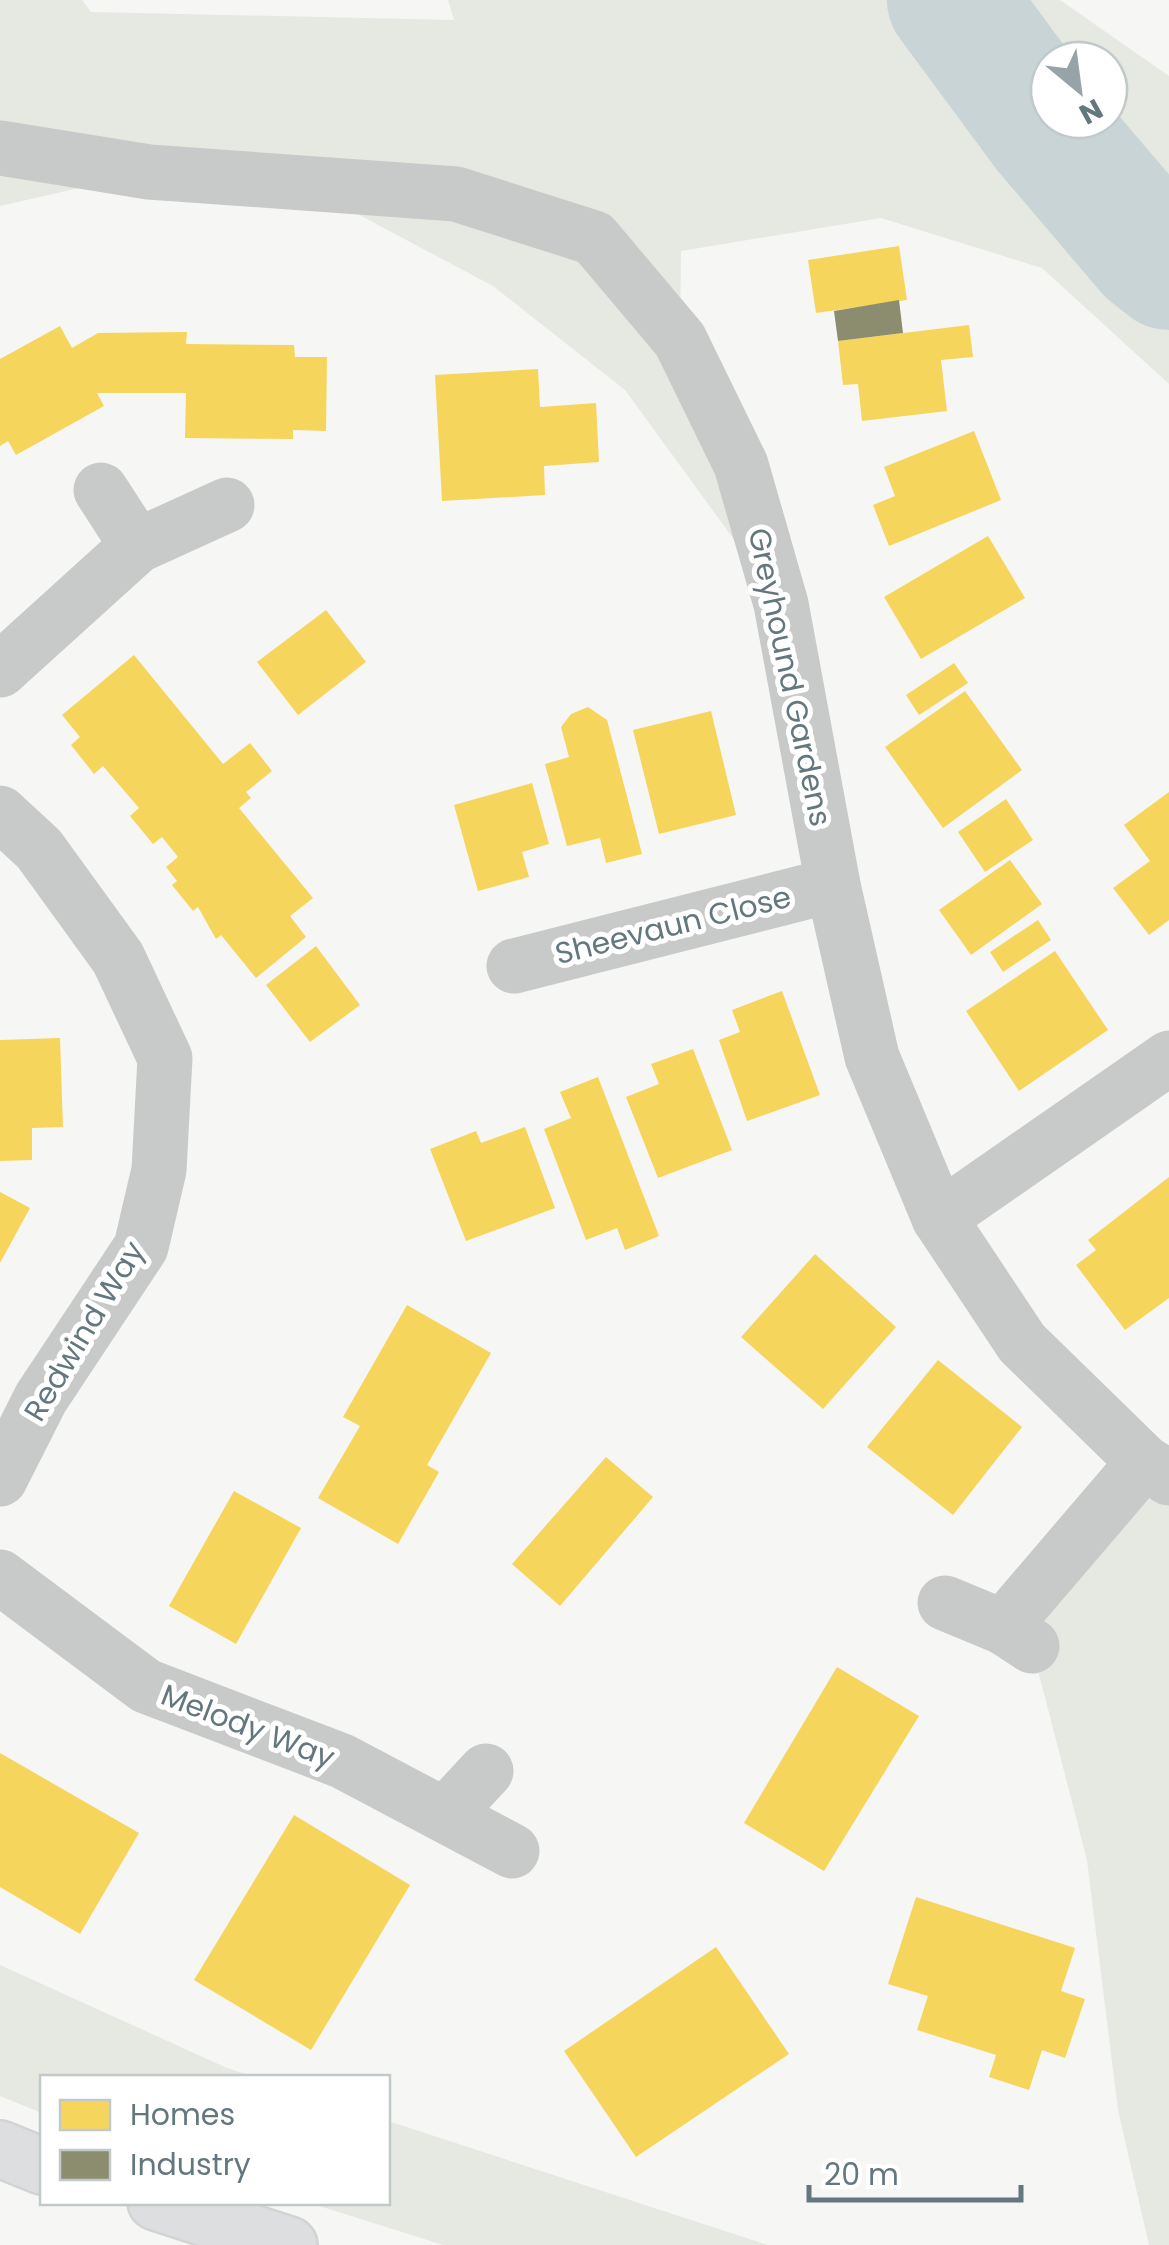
<svg xmlns="http://www.w3.org/2000/svg" width="1169" height="2245" viewBox="0 0 1169 2245" font-family="Poppins,sans-serif">
	<style>
		.green { fill: #e6e8e2; fill-rule: evenodd }
		.homes { fill: #f6d55c }
		.industry { fill: #8c8c6e }
		.lines { fill: none; stroke-linecap: round; stroke-linejoin: round }
		.river { stroke: #c8d4d5; stroke-width: 128 }
		.trunk-casing { stroke: #d2d3d3; stroke-width: 60 }
		.minor { stroke: #c8caca; stroke-width: 55 }
		.trunk { stroke: #dddedf; stroke-width: 55 }
		.labels { text-anchor: middle; dominant-baseline: central; stroke-width: 10; stroke-linejoin: round; paint-order: stroke }
		.street-label { font-size: 30px; fill: #63777e; stroke: #fff }
	</style>
	<rect width="100%" height="100%" fill="#f6f6f5"/>
	<g class="green">
		<path d="M0,0H82L91,12L454,20L448,0H1060L1169,76V384L1042,268L881,218L681,251L680,340L781,604L625,390L493,286L303,185L149,172L0,206ZM1049,60H1109V120H1049Z"/>
		<polygon points="1169,1478 1169,2245 1149,2245 1118,2110 1087,1860 1032,1647 1003,1627"/>
		<polygon points="0,1965 227,2068 255,2077 42,2078 42,2113 0,2096"/>
		<polygon points="388,2121 768,2245 443,2245 310,2203 388,2202"/>
	</g>
	<g class="homes">
		<polygon points="899,246 907,300 816,313 808,260"/>
		<polygon points="969,325 973,357 941,360 947,411 862,421 858,384 843,385 838,341"/>
		<polygon points="60,326 72,348 98,333 187,332 186,344 294,345 295,357 327,357 326,431 293,430 293,439 185,438 186,393 97,393 104,406 16,455 8,441 0,446 0,359"/>
		<polygon points="538,369 540,407 596,403 599,462 544,466 545,495 442,501 435,375"/>
		<polygon points="974,431 1001,500 889,546 873,505 895,496 884,467"/>
		<polygon points="988,536 1025,598 921,659 884,597"/>
		<polygon points="326,610 366,662 298,715 257,662"/>
		<polygon points="134,655 223,764 250,743 272,771 246,792 251,798 239,808 313,898 290,916 306,937 256,978 221,935 216,939 198,907 193,911 172,885 177,881 166,867 178,857 162,837 153,844 130,816 139,808 103,766 94,774 71,745 80,737 62,715"/>
		<polygon points="954,663 968,683 919,715 906,695"/>
		<polygon points="965,691 1022,770 943,828 885,747"/>
		<polygon points="588,707 607,720 642,854 606,863 600,838 567,846 545,764 569,757 561,727 571,714"/>
		<polygon points="711,711 736,815 659,834 633,730"/>
		<polygon points="532,783 549,844 522,852 529,877 478,891 454,805"/>
		<polygon points="1169,792 1169,920 1149,935 1113,888 1150,861 1124,825"/>
		<polygon points="1006,799 1033,840 985,872 958,832"/>
		<polygon points="1010,860 1042,904 971,955 939,910"/>
		<polygon points="1038,920 1051,940 1003,972 990,952"/>
		<polygon points="316,946 360,1005 310,1042 266,985"/>
		<polygon points="1055,951 1108,1030 1019,1091 966,1011"/>
		<polygon points="782,991 820,1095 747,1121 719,1040 740,1032 732,1010"/>
		<polygon points="60,1038 63,1127 32,1128 32,1160 0,1161 0,1040"/>
		<polygon points="693,1049 732,1150 658,1178 626,1097 659,1084 651,1064"/>
		<polygon points="598,1077 659,1236 625,1250 617,1228 586,1240 544,1129 571,1118 560,1092"/>
		<polygon points="525,1127 555,1208 466,1241 430,1149 476,1131 481,1143"/>
		<polygon points="1169,1177 1169,1298 1125,1330 1076,1265 1096,1250 1088,1240"/>
		<polygon points="0,1192 30,1208 0,1263"/>
		<polygon points="815,1254 896,1327 823,1409 741,1337"/>
		<polygon points="407,1305 491,1353 427,1465 439,1472 398,1544 318,1498 360,1426 343,1417"/>
		<polygon points="938,1360 1022,1427 953,1515 867,1447"/>
		<polygon points="606,1457 653,1497 560,1606 512,1564"/>
		<polygon points="234,1491 301,1528 236,1644 169,1606"/>
		<polygon points="837,1667 919,1716 824,1871 744,1823"/>
		<polygon points="0,1753 139,1833 80,1934 0,1887"/>
		<polygon points="294,1815 410,1885 311,2050 194,1980"/>
		<polygon points="916,1897 1075,1948 1061,1991 1085,1999 1065,2058 1042,2050 1029,2090 989,2077 996,2055 917,2030 928,1996 888,1984"/>
		<polygon points="716,1947 789,2054 636,2157 564,2051"/>
	</g>
	<polygon class="industry" points="899,300 903,333 838,341 834,311"/>
	<g class="lines">
		<polyline class="river" points="951,0 1047,130 1150,251 1169,266"/>
		<g class="trunk-casing">
			<g id="trunk">
				<polyline points="0,2149 42,2166"/>
				<polyline points="156,2202 289,2245"/>
			</g>
		</g>
		<g class="minor">
			<polyline points="0,148 149,172 456,194 594,238 680,340 741,465 781,604 833,885 872,1057 939,1218 1022,1343 1144,1462 1169,1478"/>
			<polyline points="101,490 137,546"/>
			<polyline points="0,670 137,546 227,505"/>
			<polyline points="0,813 39,849 118,958 165,1058 159,1170 141,1247 41,1398 0,1479"/>
			<polyline points="514,966 833,885"/>
			<polyline points="939,1218 1169,1058"/>
			<polyline points="0,1577 146,1686 342,1761 512,1851"/>
			<polyline points="945,1603 1003,1627 1032,1646"/>
			<polyline points="1003,1627 1144,1462"/>
			<polyline points="447,1813 486,1771"/>
		</g>
		<use href="#trunk" class="trunk"/>
	</g>
	<g class="labels">
		<g class="street-label">
			<text transform="translate(790 677) rotate(78)">Greyhound Gardens</text>
			<text transform="translate(673 925) rotate(-14)">Sheevaun Close</text>
			<text transform="translate(84 1331) rotate(-59)">Redwind Way</text>
			<text transform="translate(248 1726) rotate(21)">Melody Way</text>
		</g>
	</g>
	<rect x="40" y="2075" width="350" height="130" fill="#ffffff" stroke="#c1c9cb" stroke-width="2.5"/>
	<rect x="60" y="2100" width="50" height="30" fill="#f6d55c" stroke="#c1c9cb" stroke-width="2.5"/>
	<text x="130" y="2125" font-size="30" fill="#63777e">Homes</text>
	<rect x="60" y="2150" width="50" height="30" fill="#8c8c6e" stroke="#c1c9cb" stroke-width="2.5"/>
	<text x="130" y="2175" font-size="30" fill="#63777e">Industry</text>
	<g transform="translate(1079 90) rotate(151)"><circle r="48" fill="#ffffff" stroke="#c1c9cb" stroke-width="2.5"/>
	<path d="M0-8L18 38L0 25L-18 38Z" fill="#96a3a8"/>
	<text y="-15" font-size="28" font-weight="bold" text-anchor="middle" fill="#63777e">N</text>
	</g>
	<path d="M809 2185v15h212v-15" fill="none" stroke="#63777e" stroke-width="5"/>
	<text x="824" y="2185" font-size="30" fill="#63777e" stroke="#ffffff" stroke-width="8" paint-order="stroke">20 m</text>
</svg>
